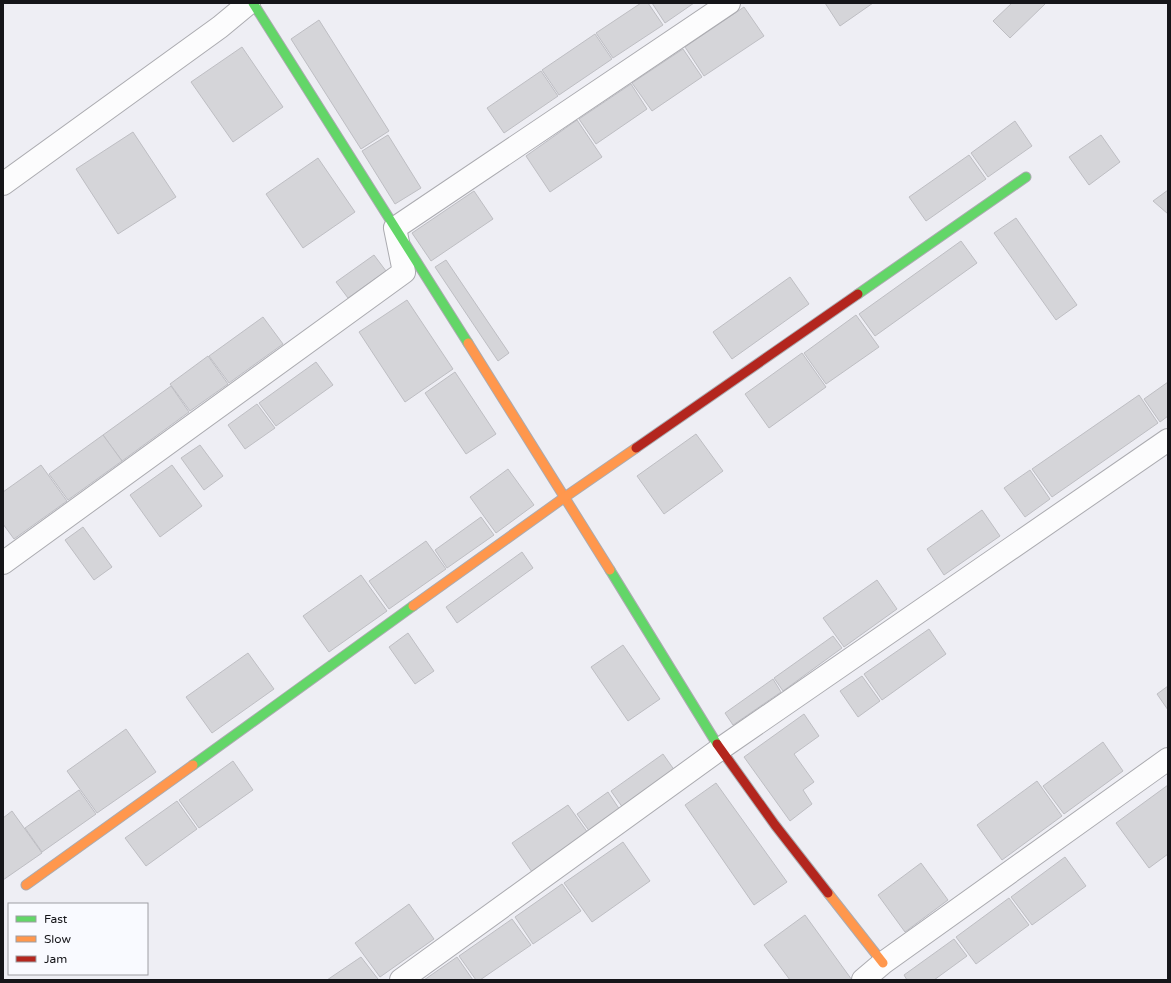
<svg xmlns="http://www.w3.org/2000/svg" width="1171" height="983" viewBox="0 0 1171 983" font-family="'Varela Round',sans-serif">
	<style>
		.building { fill: #d5d5d9; stroke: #bebec3 }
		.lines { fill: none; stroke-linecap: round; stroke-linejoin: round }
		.street-casing { stroke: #ababb0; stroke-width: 24 }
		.fast-casing { stroke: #ababb0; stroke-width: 11 }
		.slow-casing { stroke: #ababb0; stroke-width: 11 }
		.jam-casing { stroke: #ababb0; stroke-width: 11 }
		.street { stroke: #fcfcfd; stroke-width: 22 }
		.fast { stroke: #63d668; stroke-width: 9 }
		.slow { stroke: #ff974d; stroke-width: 9 }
		.jam { stroke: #b3261e; stroke-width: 9 }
	</style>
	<rect width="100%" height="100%" fill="#eeeef4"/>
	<g class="building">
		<polygon points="641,3 648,3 663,25 613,58 596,33"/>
		<polygon points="652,3 694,3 665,23"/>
		<polygon points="825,3 873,3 840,26"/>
		<polygon points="1012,3 1044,3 1045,4 1010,38 993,21"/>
		<polygon points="744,7 764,36 704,76 685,47"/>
		<polygon points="319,20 389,131 361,149 291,39"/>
		<polygon points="595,34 612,59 559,95 542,70"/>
		<polygon points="242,47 283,107 233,142 191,82"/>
		<polygon points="683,49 702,77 652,111 632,83"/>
		<polygon points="541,71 558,96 504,133 487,108"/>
		<polygon points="631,84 647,109 596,144 579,119"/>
		<polygon points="577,120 602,157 550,192 526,156"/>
		<polygon points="1015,121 1032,146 988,177 971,153"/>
		<polygon points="133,132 176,197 118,234 76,169"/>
		<polygon points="388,135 421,188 395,204 362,151"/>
		<polygon points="1101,135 1120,162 1089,185 1069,157"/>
		<polygon points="969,155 986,179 926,221 909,197"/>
		<polygon points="318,158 355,212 303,248 266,194"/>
		<polygon points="1168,190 1168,214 1153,201"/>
		<polygon points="474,191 493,219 431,261 412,233"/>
		<polygon points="1016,218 1077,305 1056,320 994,233"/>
		<polygon points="961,241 977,263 875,336 859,314"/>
		<polygon points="374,255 386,271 348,298 336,282"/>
		<polygon points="446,260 509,353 498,361 435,267"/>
		<polygon points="790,277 809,304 732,359 713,332"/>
		<polygon points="407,300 453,369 405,402 359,332"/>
		<polygon points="856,315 879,347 826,384 804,353"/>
		<polygon points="263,317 283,344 229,383 209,356"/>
		<polygon points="802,353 826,387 769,428 745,394"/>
		<polygon points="208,356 228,384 190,411 170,384"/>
		<polygon points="316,362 333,385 276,426 259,403"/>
		<polygon points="455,372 496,434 466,454 425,393"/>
		<polygon points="1168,382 1168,416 1160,422 1144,399"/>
		<polygon points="171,386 189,412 122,461 103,435"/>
		<polygon points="1139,395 1158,423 1052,497 1032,469"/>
		<polygon points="257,404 275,428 245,449 228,425"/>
		<polygon points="696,434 723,471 664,514 637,476"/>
		<polygon points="103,435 122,461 68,500 49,474"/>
		<polygon points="200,445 223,476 204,490 181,458"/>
		<polygon points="41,465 67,501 14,539 3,524 3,492"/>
		<polygon points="172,465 202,506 160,537 130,495"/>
		<polygon points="508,469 534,505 496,533 470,497"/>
		<polygon points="1030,470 1050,499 1025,517 1004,488"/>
		<polygon points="982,510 1000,536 944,575 927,549"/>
		<polygon points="481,517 494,535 447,568 435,550"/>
		<polygon points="83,527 112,567 94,580 65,540"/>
		<polygon points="426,541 446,569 389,609 369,581"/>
		<polygon points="522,552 533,568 457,623 446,607"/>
		<polygon points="361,575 387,611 329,652 303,616"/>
		<polygon points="877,580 897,609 844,647 823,618"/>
		<polygon points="929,629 946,654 882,700 864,674"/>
		<polygon points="408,633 434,671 415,684 389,647"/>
		<polygon points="833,636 842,648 783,691 774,678"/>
		<polygon points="623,645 660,699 628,721 591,667"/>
		<polygon points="248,653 274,689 212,733 186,697"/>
		<polygon points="862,676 880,701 858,717 840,691"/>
		<polygon points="773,679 781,692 733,725 725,713"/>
		<polygon points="1168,686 1168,710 1157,694"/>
		<polygon points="804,714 819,736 794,754 814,782 803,790 812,804 790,821 744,757"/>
		<polygon points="126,729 156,772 97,813 67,771"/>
		<polygon points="1103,742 1123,771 1064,814 1043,786"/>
		<polygon points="663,754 675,771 623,808 611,791"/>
		<polygon points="233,761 253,790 199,828 179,800"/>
		<polygon points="1037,781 1062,816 1002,860 977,825"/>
		<polygon points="716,783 787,882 754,905 685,805"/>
		<polygon points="1168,785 1168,854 1149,868 1116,823"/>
		<polygon points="79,790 96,814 42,852 25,828"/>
		<polygon points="608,792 620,810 590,832 577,814"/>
		<polygon points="177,801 197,829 146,866 125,838"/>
		<polygon points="568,805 588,833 532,872 512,843"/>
		<polygon points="12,811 42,853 3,880 3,818"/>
		<polygon points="623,842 650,881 592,922 564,883"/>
		<polygon points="1065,857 1086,886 1032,925 1011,897"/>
		<polygon points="921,863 948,900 905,932 878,895"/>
		<polygon points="562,884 581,911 533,944 515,917"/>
		<polygon points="1009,898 1029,925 976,964 956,937"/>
		<polygon points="409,904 434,939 380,977 355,943"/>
		<polygon points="805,915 852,980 790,980 764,945"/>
		<polygon points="512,919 531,945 480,980 476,980 459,956"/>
		<polygon points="954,939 967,956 934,980 907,980 904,975"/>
		<polygon points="361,957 378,979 376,980 327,980"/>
		<polygon points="457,957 473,980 424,980"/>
	</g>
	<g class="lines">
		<g class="street-casing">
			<g id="street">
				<polyline points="3,184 220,27 249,3"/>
				<polyline points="3,563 404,272 395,228 729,3"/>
				<polyline points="401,980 720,749 1168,440"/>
				<polyline points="863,980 883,963 1168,759"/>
			</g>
		</g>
		<g class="fast-casing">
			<g id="fast">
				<polyline points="253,3 468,343"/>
				<polyline points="858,294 1026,177"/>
				<polyline points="610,570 717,744"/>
				<polyline points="193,765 413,606"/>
			</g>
		</g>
		<g class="slow-casing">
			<g id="slow">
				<polyline points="468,343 610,570"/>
				<polyline points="413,606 565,497 636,448"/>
				<polyline points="26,885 193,765"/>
				<polyline points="828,893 883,963"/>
			</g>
		</g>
		<g class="jam-casing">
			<g id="jam">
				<polyline points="636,448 858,294"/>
				<polyline points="717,744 775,825 828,893"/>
			</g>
		</g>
		<use href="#street" class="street"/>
		<use href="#fast" class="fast"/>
		<use href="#slow" class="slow"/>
		<use href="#jam" class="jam"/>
	</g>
	<rect width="1171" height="983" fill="none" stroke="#151519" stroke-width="8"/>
	<rect x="8" y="903" width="140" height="72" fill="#f9faff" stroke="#9e9ea3"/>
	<rect x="16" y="916" width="20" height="6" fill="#63d668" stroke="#9e9ea3"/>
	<text x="44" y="923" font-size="12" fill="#151519">Fast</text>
	<rect x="16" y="936" width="20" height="6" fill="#ff974d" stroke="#9e9ea3"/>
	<text x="44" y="943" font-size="12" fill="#151519">Slow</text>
	<rect x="16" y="956" width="20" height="6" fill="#b3261e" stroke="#9e9ea3"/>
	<text x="44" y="963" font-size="12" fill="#151519">Jam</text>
</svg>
